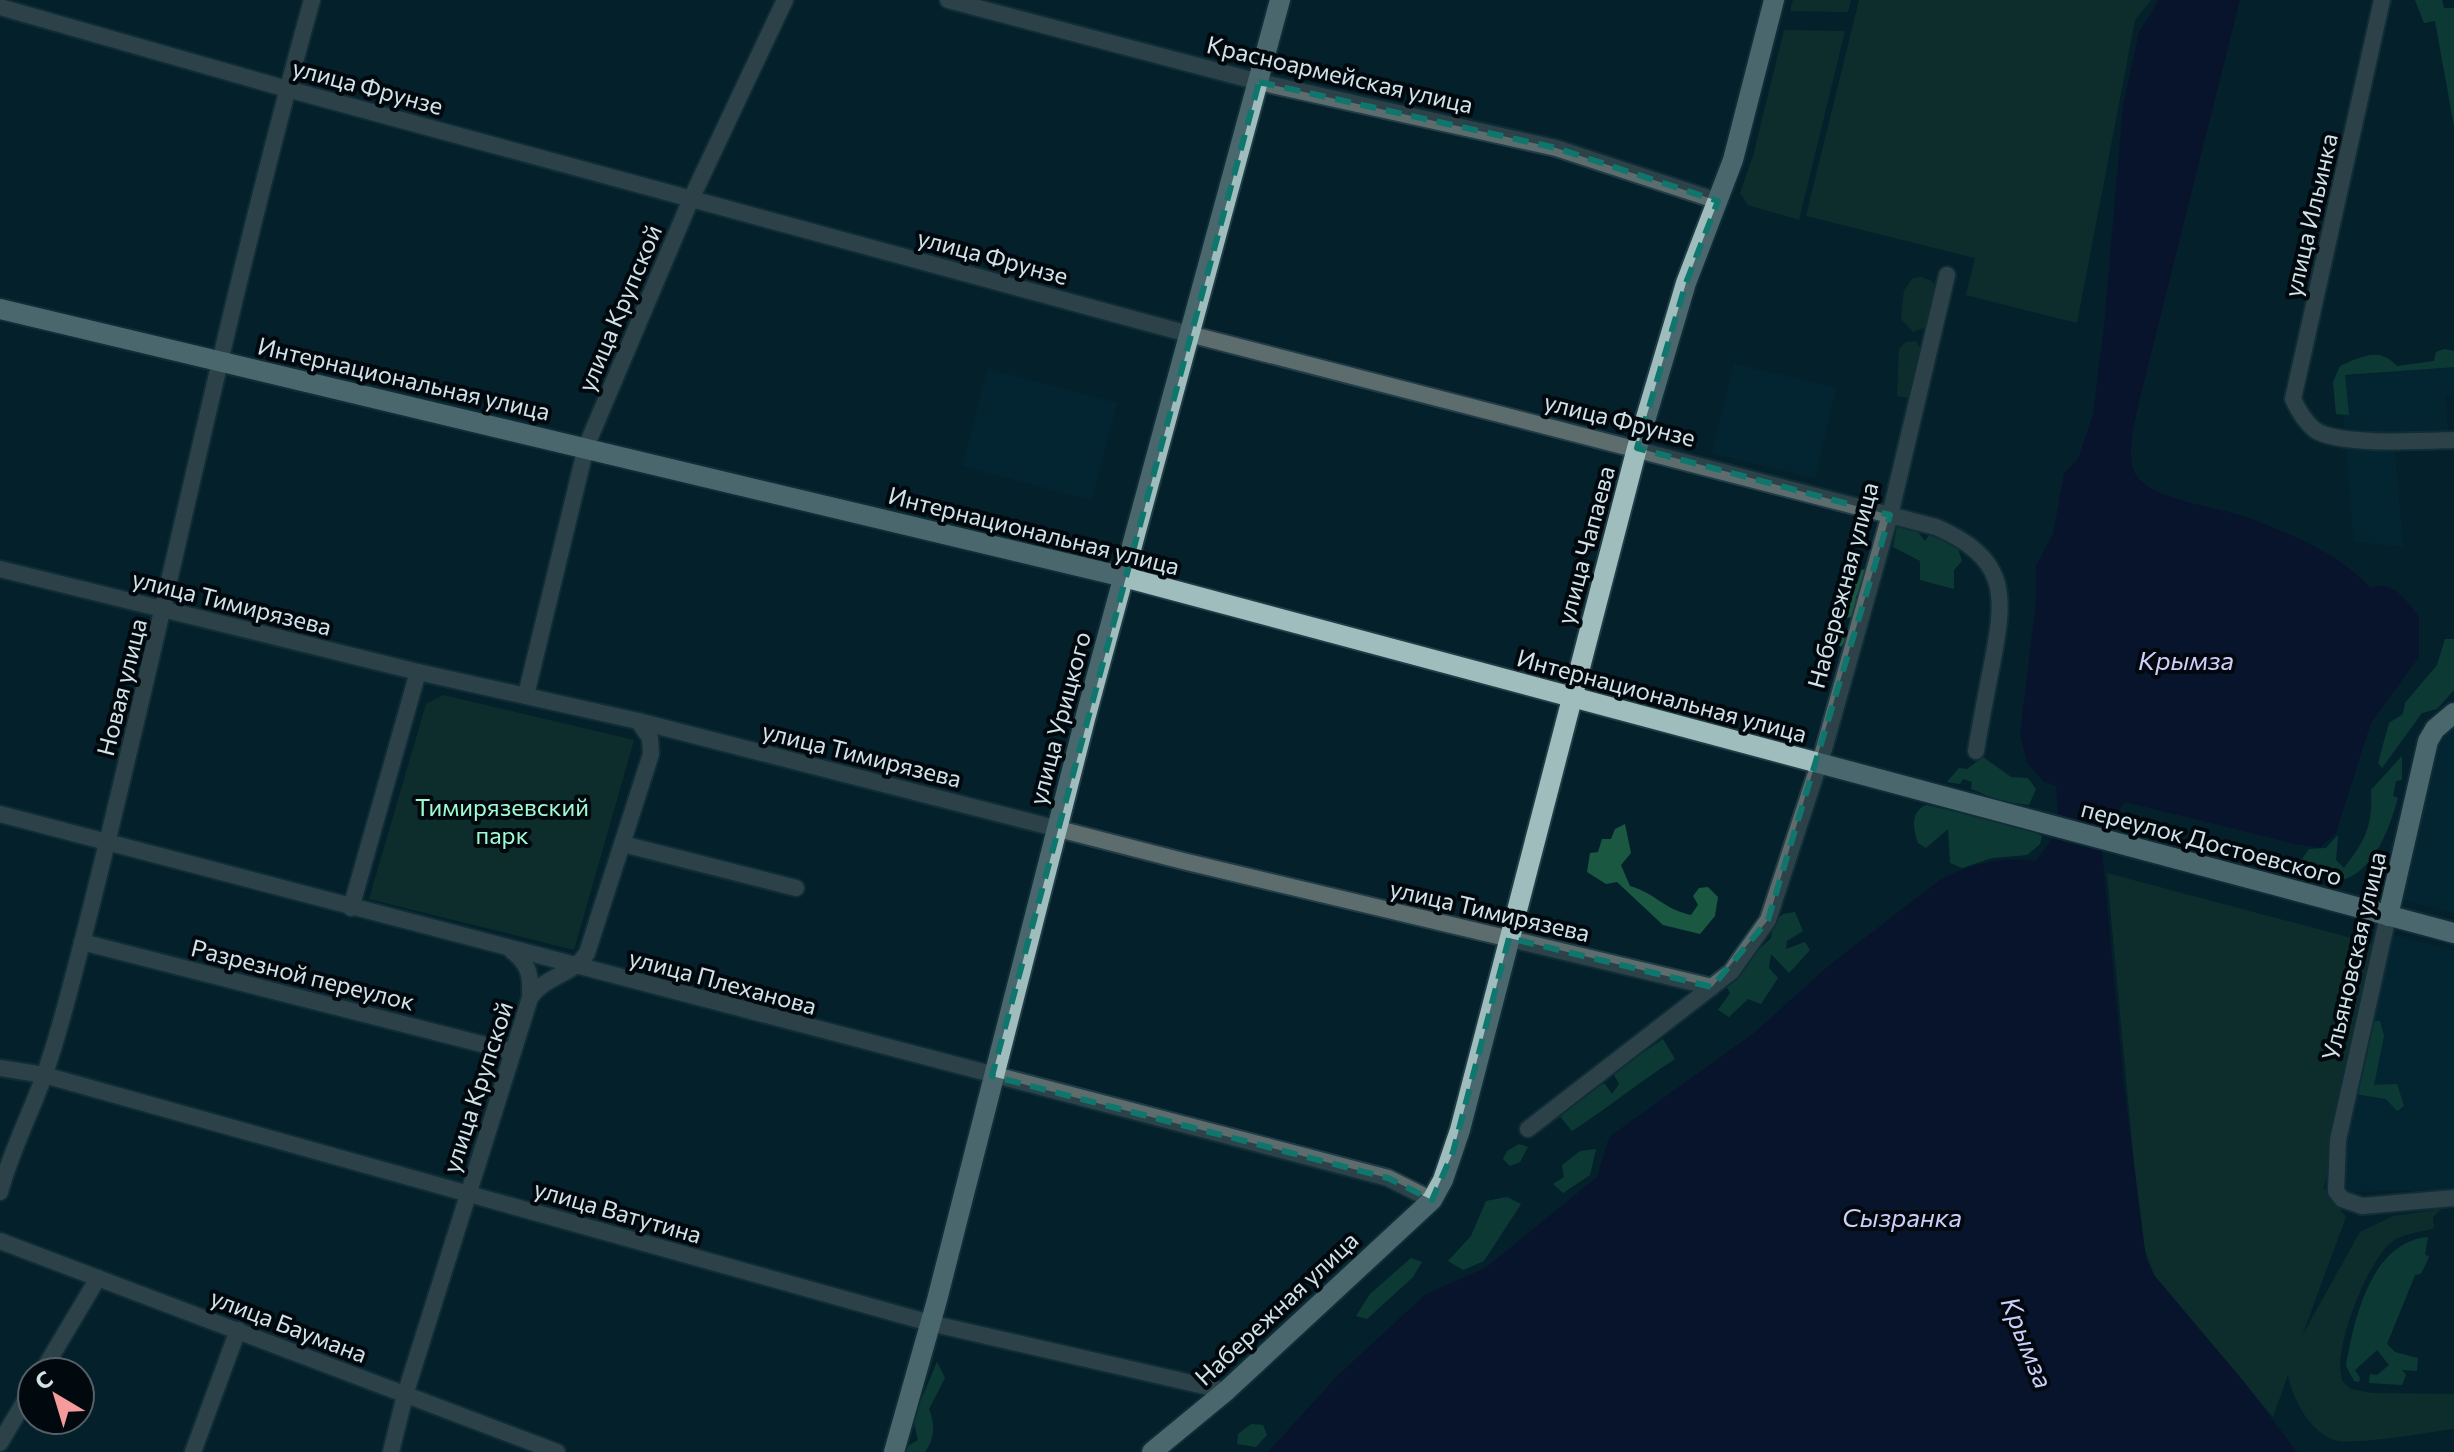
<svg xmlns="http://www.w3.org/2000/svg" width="2454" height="1452" viewBox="0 0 2454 1452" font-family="Commissioner,sans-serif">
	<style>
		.built { fill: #042b39 }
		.green { fill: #183c2d }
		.forest { fill: #1a5841 }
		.water { fill: #0f062c }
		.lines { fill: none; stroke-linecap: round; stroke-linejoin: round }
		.minor-casing { stroke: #213c46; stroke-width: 20 }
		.major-casing { stroke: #213c46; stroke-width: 24 }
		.minor { stroke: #5d6c6c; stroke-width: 16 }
		.major { stroke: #9ebdbc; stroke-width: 20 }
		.marked { fill: none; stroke: #0f766e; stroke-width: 6; stroke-dasharray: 16 10; stroke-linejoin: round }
		.labels { text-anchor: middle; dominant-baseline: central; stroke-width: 8; stroke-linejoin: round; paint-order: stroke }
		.street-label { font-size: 24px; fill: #d2e2e9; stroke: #02090e }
		.park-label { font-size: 24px; fill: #a0fbd3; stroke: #02090e }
		.water-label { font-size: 26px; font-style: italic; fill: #cfcdfb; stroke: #02090e }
	</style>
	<rect width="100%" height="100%" fill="#04212b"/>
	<g class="built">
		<polygon points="1734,364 1836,388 1815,478 1712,453"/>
		<polygon points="2454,365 2454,394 2445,397 2448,431 2394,442 2403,546 2354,542 2340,377"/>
		<polygon points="988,369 1117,403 1092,500 962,466"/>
		<polygon points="2454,727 2454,913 2395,897 2435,744"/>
		<polygon points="2390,934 2454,951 2454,1190 2336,1192"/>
	</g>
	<g class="green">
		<polygon points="1793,0 1851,0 1848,12 1790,11"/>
		<polygon points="1859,0 2151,0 2135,20 2077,323 1966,295 1975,258 1806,216"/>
		<polygon points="1784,30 1845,31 1799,220 1748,205 1740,193 1753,156"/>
		<polygon points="1921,277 1932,281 1937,289 1926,327 1913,332 1901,319 1904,290 1913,278"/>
		<polygon points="1916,341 1922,352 1911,398 1897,396 1899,349 1906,342"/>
		<polygon points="443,695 634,740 574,950 369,899 426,704"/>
		<path d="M2107,873L2374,944L2324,1188L2346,1217L2302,1336L2360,1232L2393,1216L2441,1209L2433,1217L2434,1228C2419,1233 2400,1233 2388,1245C2366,1267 2330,1353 2343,1382L2351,1389L2372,1393L2454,1394V1429C2428,1432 2355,1446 2334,1440C2310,1432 2292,1398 2288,1375L2273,1417L2154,1275L2141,1239Z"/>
	</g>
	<g class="forest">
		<polygon points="2415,0 2442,0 2444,8 2454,8 2454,126 2435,21 2424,23"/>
		<path d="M2444,349L2454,351V367L2345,375L2349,415L2336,414L2333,382L2340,366C2361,357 2379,346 2397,366L2434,361L2436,352Z"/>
		<polygon points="1898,522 1914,527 1925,541 1932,531 1957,546 1962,561 1954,570 1954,589 1920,580 1920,561 1893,547"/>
		<polygon points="1862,569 1868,572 1856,597 1855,615 1843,620 1846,640 1841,647 1835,641 1847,584 1857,584"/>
		<polygon points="2445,639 2454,639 2454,690 2437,709 2422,713 2382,768 2378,763 2389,723 2403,714 2405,703 2437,665"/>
		<path d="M2402,756V780L2396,781L2393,796L2398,798C2388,832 2372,880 2330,882C2318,883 2304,877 2292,874L2309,849L2326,848L2338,835L2336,860L2344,868C2366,840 2373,825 2371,790Z"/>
		<polygon points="1983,757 2011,777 2028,778 2036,789 2029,805 2001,801 1971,789 1972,782 1963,779 1960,784 1947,782 1959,768 1967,769"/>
		<path d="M1926,805L2025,828L2042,836L2040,844L2027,855L1992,858L1962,868L1950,863L1948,829L1926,848L1918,843C1913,829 1910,812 1926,805Z"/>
		<path d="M1625,824L1631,853L1621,865L1630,886C1657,894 1663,909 1691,915L1698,905L1693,896L1699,888L1708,887L1718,897L1715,916L1700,934L1663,925L1617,882L1606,884L1587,872L1590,853L1598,852L1602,839H1611L1615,829Z"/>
		<polygon points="1795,912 1803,931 1787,941 1786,949 1805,942 1810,950 1789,973 1771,954 1769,968 1778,978 1761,1004 1748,999 1729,1017 1718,1010 1730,993 1724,982 1771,938 1773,923 1783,914"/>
		<polygon points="2372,1021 2380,1021 2384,1036 2374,1085 2397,1084 2404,1106 2397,1111 2386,1099 2349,1093"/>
		<path d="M1663,1039L1675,1059C1639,1082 1608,1108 1572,1131L1559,1115L1588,1093L1593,1084H1605L1612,1094L1619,1084L1613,1073Z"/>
		<polygon points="1519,1144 1528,1147 1520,1162 1510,1166 1503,1159 1507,1151"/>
		<polygon points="1596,1149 1590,1175 1563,1193 1553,1184 1564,1177 1562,1165 1580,1151"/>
		<polygon points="1507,1197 1521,1204 1484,1261 1463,1270 1448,1261 1471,1236 1486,1201"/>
		<path d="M2428,1237L2425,1254L2429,1257L2421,1274L2415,1275L2387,1344L2395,1352L2418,1358L2417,1371L2402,1370L2406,1375L2402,1385L2369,1383L2370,1374L2377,1375L2389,1365L2377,1350L2355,1370L2360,1378L2359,1382L2354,1381L2346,1366C2354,1319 2371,1242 2428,1237Z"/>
		<polygon points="1411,1258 1422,1262 1413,1277 1367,1319 1356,1316 1370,1294"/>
		<path d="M937,1362L945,1378L929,1409C935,1423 935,1439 925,1452H898L918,1440L913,1419Z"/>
		<polygon points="1251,1424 1263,1425 1267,1435 1256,1447 1237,1444 1238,1434"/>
	</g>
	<path class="water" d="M2159,0H2240L2139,402C2135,423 2125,455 2136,475C2151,500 2221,507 2249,518C2291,533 2341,555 2371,588C2393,579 2407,601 2419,617V657L2371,723L2336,833L2320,848L2295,844L2125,802L2110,823L2102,849L2124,1085L2146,1258L2154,1275L2245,1383L2297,1452H1268L1338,1375L1426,1294L1485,1268L1597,1177L1609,1137L1755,1032L1828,966L1941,879C1969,864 2005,856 2036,861L2059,829L2056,786L2044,782L2027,763L2020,734L2036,600V566L2053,534L2064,473L2078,459L2093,414L2104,325L2123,105L2139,32Z"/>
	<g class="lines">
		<g class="minor-casing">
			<g id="minor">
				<polyline points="948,0 1259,82 1556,148 1718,201"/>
				<path d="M2382,0L2293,399C2298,410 2305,422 2315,430C2339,446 2424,441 2454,440"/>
				<path d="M0,7L287,89L1170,329L1936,527C2006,558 2006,591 1993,659C1987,690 1981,720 1976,751"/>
				<polyline points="0,569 418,672 638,721 1183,861 1712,987"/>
				<polyline points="526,695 586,447 691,199 785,0"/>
				<polyline points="0,814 1388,1178 1432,1200"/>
				<polyline points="623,844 796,888"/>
				<polyline points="351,908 418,672"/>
				<polyline points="2388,916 2338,1140 2336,1191 2342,1199 2362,1206 2454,1198"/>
				<polyline points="82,942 513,1052"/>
				<path d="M512,951C530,965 531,976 530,998"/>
				<polyline points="0,1068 44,1075 930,1323 1226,1391"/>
				<polyline points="1528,1129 1731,972 1768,920 1824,749 1890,515 1947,275"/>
				<path d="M0,1192C11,1151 30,1115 44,1076C60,1032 71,984 83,939C163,627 225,311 312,0"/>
				<polyline points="0,1241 557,1452"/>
				<polyline points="42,1372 98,1278"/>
				<polyline points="0,1443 32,1389"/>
				<polyline points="193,1452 238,1330"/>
				<path d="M391,1452L405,1395L530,998C545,975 573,976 587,953L651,754L650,738L638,721"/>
			</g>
		</g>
		<g class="major-casing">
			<g id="major">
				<polyline points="0,309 1124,577 2454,933"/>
				<polyline points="2388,916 2428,741 2435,729 2454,713"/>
				<polyline points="894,1452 937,1300 1085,719 1280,0"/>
				<polyline points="1152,1452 1226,1391 1432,1200 1443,1180 1460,1130 1637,448 1686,283 1733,160 1774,0"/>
			</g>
		</g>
		<use href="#minor" class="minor"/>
		<use href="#major" class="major"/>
	</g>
	<path d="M0 0H2454V1452H0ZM1259,82L1556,148L1718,201L1686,283L1637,448L1890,515L1768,920L1712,987L1509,938L1453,1152L1432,1200L1388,1178L992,1076Z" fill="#04212b" fill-opacity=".55" fill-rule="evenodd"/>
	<path class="marked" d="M1259,82L1556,148L1718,201L1686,283L1637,448L1890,515L1768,920L1712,987L1509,938L1453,1152L1432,1200L1388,1178L992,1076Z"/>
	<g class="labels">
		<g class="street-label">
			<text transform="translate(1340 74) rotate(13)">Красноармейская улица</text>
			<text transform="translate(368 86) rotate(15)">улица Фрунзе</text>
			<text transform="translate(2310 215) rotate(-77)">улица Ильинка</text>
			<text transform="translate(993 256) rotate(15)">улица Фрунзе</text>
			<text transform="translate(619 308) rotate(-67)">улица Крупской</text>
			<text transform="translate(404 378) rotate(13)">Интернациональная улица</text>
			<text transform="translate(1620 419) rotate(14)">улица Фрунзе</text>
			<text transform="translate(1034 530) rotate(14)">Интернациональная улица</text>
			<text transform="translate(1585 545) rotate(-75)">улица Чапаева</text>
			<text transform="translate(1842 585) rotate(-75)">Набережная улица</text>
			<text transform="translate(232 602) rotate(14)">улица Тимирязева</text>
			<text transform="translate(121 687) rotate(-76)">Новая улица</text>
			<text transform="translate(1662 695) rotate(15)">Интернациональная улица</text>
			<text transform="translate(1059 718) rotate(-75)">улица Урицкого</text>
			<text transform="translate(862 754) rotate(14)">улица Тимирязева</text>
			<text transform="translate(2212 842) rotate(15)">переулок Достоевского</text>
			<text transform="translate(1490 910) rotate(13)">улица Тимирязева</text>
			<text transform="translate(2353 956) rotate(-77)">Ульяновская улица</text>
			<text transform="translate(303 974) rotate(14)">Разрезной переулок</text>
			<text transform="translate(723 981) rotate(15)">улица Плеханова</text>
			<text transform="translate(477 1087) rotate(-72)">улица Крупской</text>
			<text transform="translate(618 1211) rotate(16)">улица Ватутина</text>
			<text transform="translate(1276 1308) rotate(-43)">Набережная улица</text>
			<text transform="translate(289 1325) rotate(21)">улица Баумана</text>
		</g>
		<g class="park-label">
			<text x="502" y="806">Тимирязевский<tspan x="502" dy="28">парк</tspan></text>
		</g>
		<g class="water-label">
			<text x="2186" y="659">Крымза</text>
			<text x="1902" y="1216">Сызранка</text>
			<text transform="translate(2028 1342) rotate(68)">Крымза</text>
		</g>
	</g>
	<g transform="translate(56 1396) rotate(322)"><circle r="38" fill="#02090e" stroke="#556066" stroke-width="2"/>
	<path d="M0-6L14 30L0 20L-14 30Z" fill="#f59b9c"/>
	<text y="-12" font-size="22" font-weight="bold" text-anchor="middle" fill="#d2e2e9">С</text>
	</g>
</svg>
